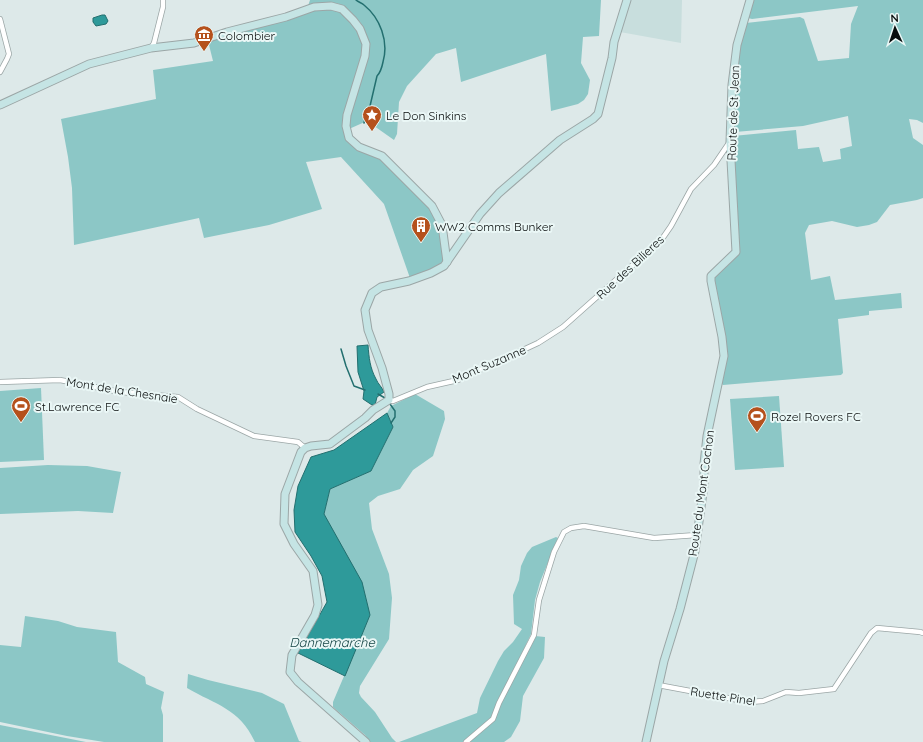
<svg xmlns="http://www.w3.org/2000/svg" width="923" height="742" viewBox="0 0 923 742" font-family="Quicksand,sans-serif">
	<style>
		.built { fill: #c8dedd }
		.green { fill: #8cc7c6 }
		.water { fill: #2e9a9a; stroke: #236f6f }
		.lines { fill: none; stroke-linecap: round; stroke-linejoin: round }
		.stream { stroke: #236f6f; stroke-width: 1.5 }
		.street-casing { stroke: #9ba6a6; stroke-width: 6 }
		.secondary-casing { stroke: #9ba6a6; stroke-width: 9 }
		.street { stroke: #fff; stroke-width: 4.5 }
		.secondary { stroke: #c5e4e4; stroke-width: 7 }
		.labels { text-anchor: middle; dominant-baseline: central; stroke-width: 4; stroke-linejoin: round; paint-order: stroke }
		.poi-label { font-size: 12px; fill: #080c0c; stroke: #eaf7f6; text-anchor: start }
		.street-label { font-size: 12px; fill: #080c0c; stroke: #eaf7f6 }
		.water-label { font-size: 13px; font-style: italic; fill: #0d3e3e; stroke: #eaf7f6 }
	</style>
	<rect width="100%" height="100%" fill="#dde9e9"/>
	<polygon class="built" points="630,0 682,0 681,43 620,32"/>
	<g class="green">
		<path d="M310,0H601L599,36L583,37L581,63L590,80L588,94L584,100L578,104L551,111L546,54L461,82L456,48L436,54L407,86L399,102L397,134L394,140L367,121L349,129V116L370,48C368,41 366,31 362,25C358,19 345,6 339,4C330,1 318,4 308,6Z"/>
		<polygon points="753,0 923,0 923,123 917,120 909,119 913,138 923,145 923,198 917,200 890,205 877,222 869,225 857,227 832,221 809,225 805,233 811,280 830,276 835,300 901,293 902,308 869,311 869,315 838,319 843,373 841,375 723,385 721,383 725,355 714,281 715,276 737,255 733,136 796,130 798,149 819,147 823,162 841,159 840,149 852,146 848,116 803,126 735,132 733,130 740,44 746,23 800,17 804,19 818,61 849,58 851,24 858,6 752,19 748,18"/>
		<polygon points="317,9 333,9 342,13 359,31 363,45 363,54 346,135 379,156 429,208 439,227 445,261 442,265 410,278 384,204 341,157 306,162 322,209 269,225 204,238 199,218 74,245 72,188 68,157 61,119 156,99 153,70 213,61 208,41 256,28"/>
		<polygon points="41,388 44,460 0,462 0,391"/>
		<polygon points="415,394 444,411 445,419 433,456 413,470 400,489 378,496 369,503 372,529 389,574 392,598 389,639 360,686 359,693 361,697 375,712 392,738 396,742 370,742 365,735 333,707 333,702 370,615 324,514 330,489 371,471 393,427 387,413 391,406"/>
		<polygon points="779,396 784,467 735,470 730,399"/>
		<polygon points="48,465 87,466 121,472 113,513 78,511 0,514 0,468"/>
		<polygon points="556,537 558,538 540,582 535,600 531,634 491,718 463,742 399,742 477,713 480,698 498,661 504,651 513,642 522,629 514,624 513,595 519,580 521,566 527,553 532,547"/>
		<polygon points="25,616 58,621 77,627 116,632 118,662 145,677 146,684 164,692 161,708 163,715 163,742 104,742 67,736 0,722 0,645 21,647"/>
		<polygon points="535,636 545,637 544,658 523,696 520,721 511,737 504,742 468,742 494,720 506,693"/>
		<path d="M188,674L208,680L262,693L284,704L299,741L302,742H255C239,708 216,705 187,688Z"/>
		<polygon points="0,725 86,742 0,742"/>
	</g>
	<g class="water">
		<polygon points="102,15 105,15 108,21 106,24 96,26 93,22 93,18"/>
		<path d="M368,345C369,358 370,368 376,379C378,384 382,387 384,392L377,397L375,405H372L363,399L364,391L358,372L357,346Z"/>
		<polygon points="387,413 393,427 371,471 330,489 324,514 362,582 370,615 345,676 298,653 327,602 322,576 311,556 295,532 294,510 298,486 311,457 334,450"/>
	</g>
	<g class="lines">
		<g class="stream">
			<path d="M356,0C358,2 362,3 364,5C380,18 389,41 383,62C382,67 381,72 377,76L370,106L367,109L364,123"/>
			<polyline points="341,349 346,366 354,386 365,390"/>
			<polyline points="378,394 385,398"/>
			<polyline points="390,404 395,411 395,417 391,423"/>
		</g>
		<g class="street-casing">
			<g id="street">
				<polyline points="0,19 9,54 7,59 0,72"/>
				<polyline points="151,48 154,43 163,7 163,0"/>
				<polyline points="0,382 60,380 120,392 178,397 197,409 254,436 298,442 305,448"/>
				<polyline points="389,400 393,401 427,387 458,380 538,343 563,327 662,239 671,226 691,189 714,165 729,143"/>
				<polyline points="658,685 749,702 763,701 786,692 799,693 834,689 871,633 877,628 920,632 923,633"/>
				<polyline points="466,742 493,719 499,703 534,635 539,600 554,552 564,532 571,528 584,526 654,538 697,535"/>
			</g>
		</g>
		<g class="secondary-casing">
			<g id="secondary">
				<polyline points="0,105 89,64 151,48 194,43 227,32 286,17 314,7 331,6 342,9 353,20 360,29 366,44 365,56 347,115 346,126 349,138 359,147 382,156 432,206 442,225 447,262"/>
				<polyline points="366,742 298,682 290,672 292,655 315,615 318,605 313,571 294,544 284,524 285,494 301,452 305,448 311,446 330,444 365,418 373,410 389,400 389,394 382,368 368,330 365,310 372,293 381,287 409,281 431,273 444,266 480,214 499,193 560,140 593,119 598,114 612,58 614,42 627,0"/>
				<polyline points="646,742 664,661 680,609 695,551 704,485 704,464 707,436 724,356 722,337 711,281 711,276 736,252 730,142 732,85 737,45 750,0"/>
			</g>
		</g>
		<use href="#street" class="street"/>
		<use href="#secondary" class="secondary"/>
	</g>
	<defs>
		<g id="museum-pin" transform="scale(1)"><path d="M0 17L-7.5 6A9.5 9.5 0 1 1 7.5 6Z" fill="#b5511c" stroke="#eaf7f6"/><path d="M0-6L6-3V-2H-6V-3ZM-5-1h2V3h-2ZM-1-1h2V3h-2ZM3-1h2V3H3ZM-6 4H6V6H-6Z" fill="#fff"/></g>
		<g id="sight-pin" transform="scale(1)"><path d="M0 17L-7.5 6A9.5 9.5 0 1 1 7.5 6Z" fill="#b5511c" stroke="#eaf7f6"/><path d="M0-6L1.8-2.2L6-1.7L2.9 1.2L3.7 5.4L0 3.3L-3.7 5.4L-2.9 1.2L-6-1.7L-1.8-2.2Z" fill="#fff"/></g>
		<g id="building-pin" transform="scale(1)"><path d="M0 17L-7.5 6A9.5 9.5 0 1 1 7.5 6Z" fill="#b5511c" stroke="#eaf7f6"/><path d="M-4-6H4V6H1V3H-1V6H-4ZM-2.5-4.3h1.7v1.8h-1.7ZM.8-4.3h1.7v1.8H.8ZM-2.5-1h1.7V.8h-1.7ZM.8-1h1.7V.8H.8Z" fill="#fff"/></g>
		<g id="stadium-pin" transform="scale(1)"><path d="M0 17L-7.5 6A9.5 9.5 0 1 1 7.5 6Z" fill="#b5511c" stroke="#eaf7f6"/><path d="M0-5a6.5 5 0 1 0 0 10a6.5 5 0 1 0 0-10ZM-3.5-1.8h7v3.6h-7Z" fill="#fff"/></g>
	</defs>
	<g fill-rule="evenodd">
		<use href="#museum-pin" x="204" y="35"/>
		<use href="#sight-pin" x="372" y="115"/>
		<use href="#building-pin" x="421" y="226"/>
		<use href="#stadium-pin" x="21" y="406"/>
		<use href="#stadium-pin" x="757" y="416"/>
	</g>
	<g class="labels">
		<g class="poi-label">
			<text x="218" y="35">Colombier</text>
			<text x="386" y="115">Le Don Sinkins</text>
			<text x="435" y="226">WW2 Comms Bunker</text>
			<text x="35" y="406">St.Lawrence FC</text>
			<text x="771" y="416">Rozel Rovers FC</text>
		</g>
		<g class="street-label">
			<text transform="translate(733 113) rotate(-88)">Route de St Jean</text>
			<text transform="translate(630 267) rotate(-43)">Rue des Bilieres</text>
			<text transform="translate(489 364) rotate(-23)">Mont Suzanne</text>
			<text transform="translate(122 390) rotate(9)">Mont de la Chesnaie</text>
			<text transform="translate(701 493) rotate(-82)">Route du Mont Cochon</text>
			<text transform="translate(723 696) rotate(9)">Ruette Pinel</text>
		</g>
		<g class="water-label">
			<text x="332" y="642">Dannemarche</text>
		</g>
	</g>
	<g transform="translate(895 28) rotate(357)" stroke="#eaf7f6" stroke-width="3" paint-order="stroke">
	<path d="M0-3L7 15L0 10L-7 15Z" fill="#080c0c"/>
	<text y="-6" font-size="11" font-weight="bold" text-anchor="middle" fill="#080c0c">N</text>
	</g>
</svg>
